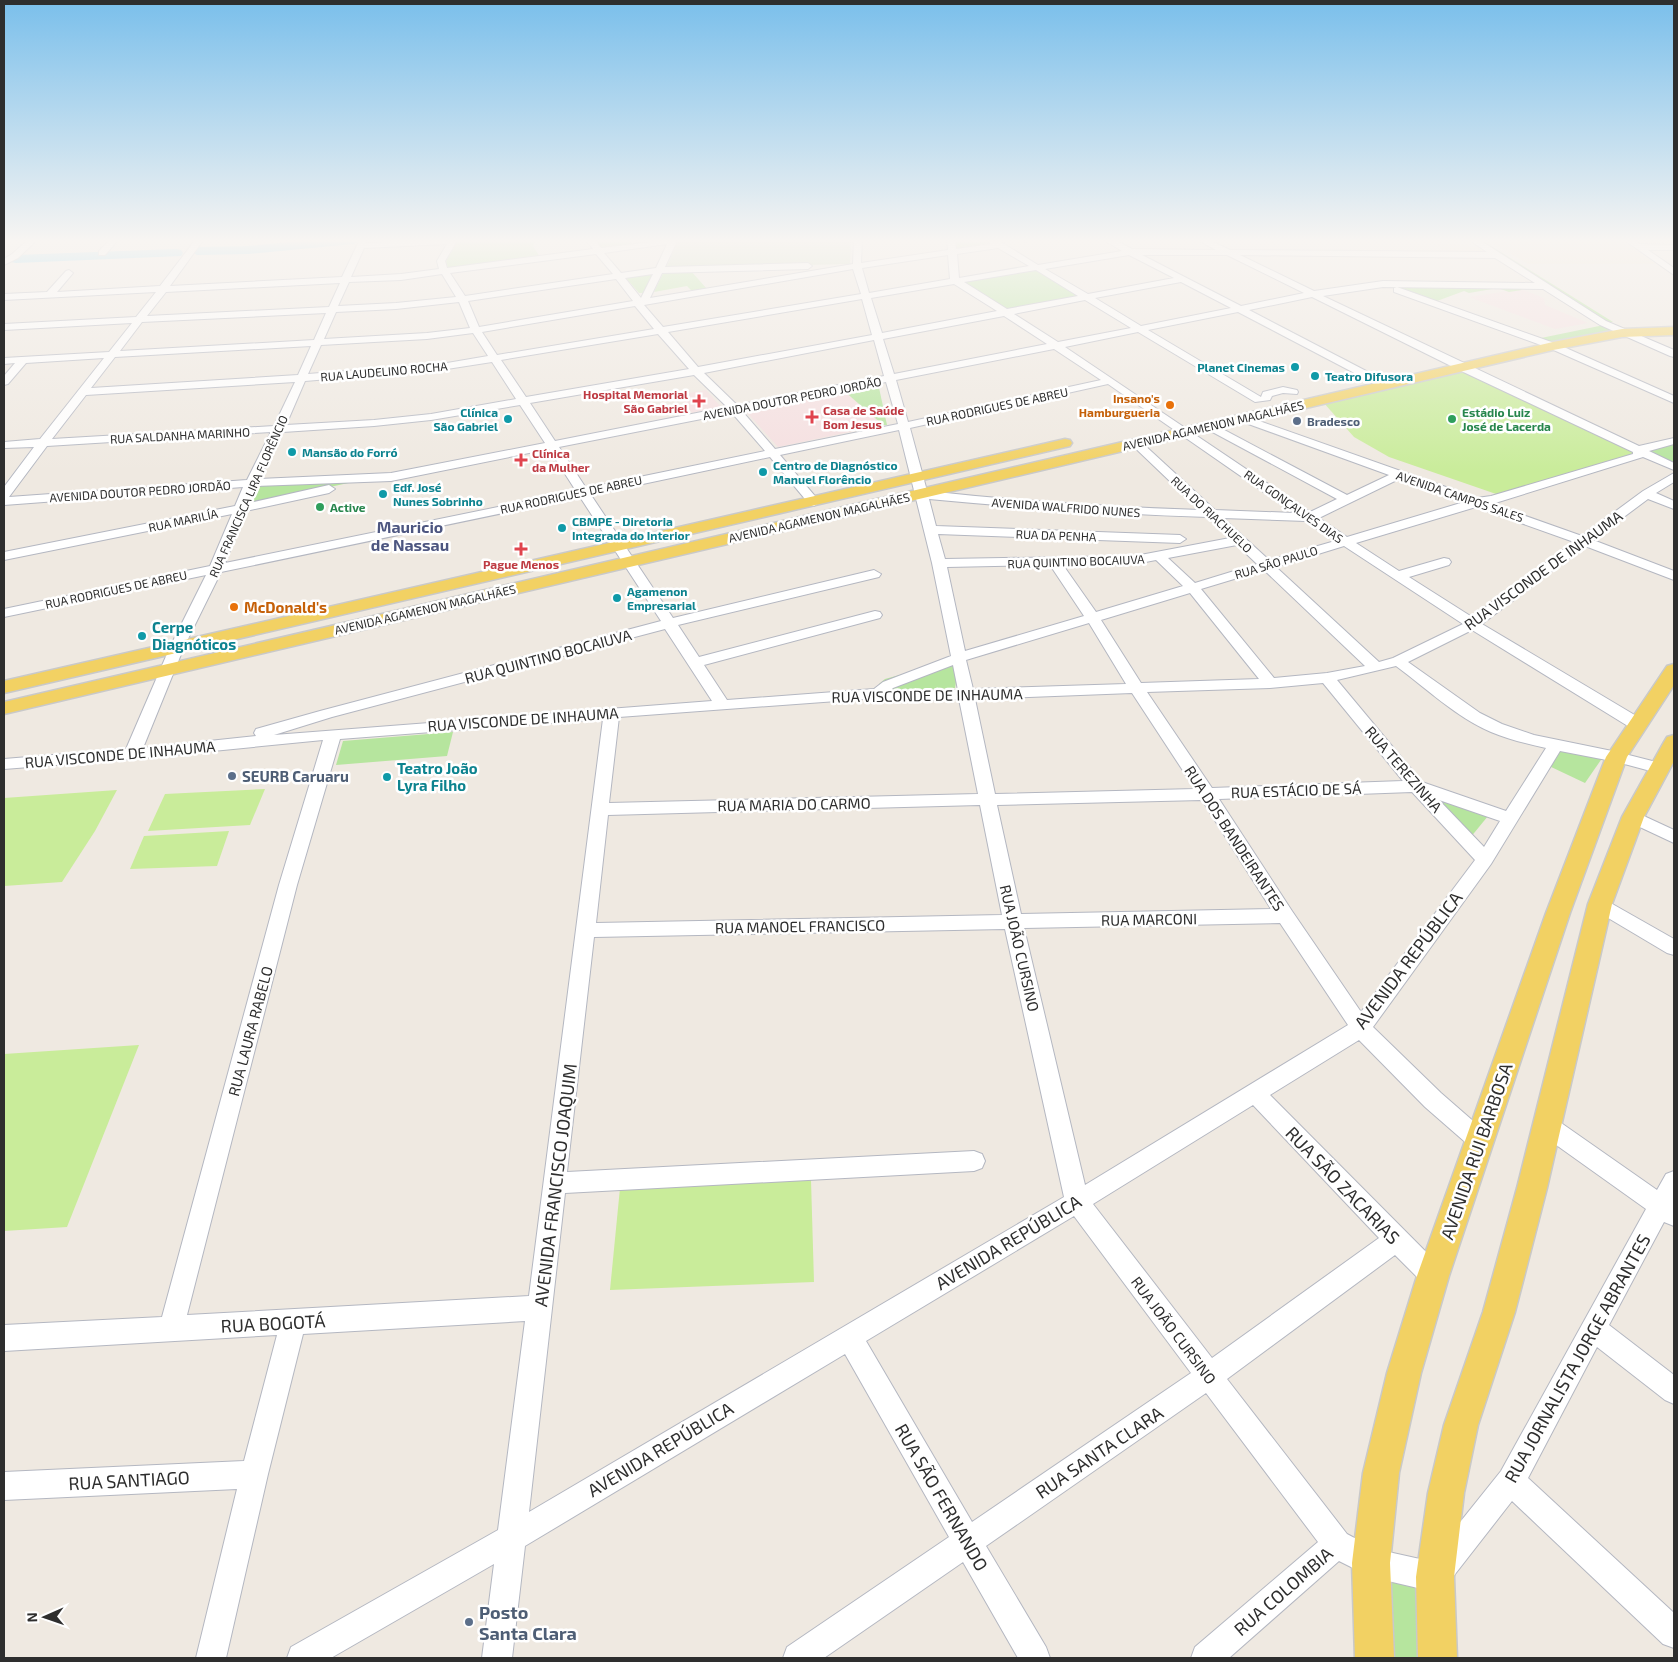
<svg xmlns="http://www.w3.org/2000/svg" width="1678" height="1662" viewBox="0 0 1678 1662" font-family="'Exo 2',sans-serif">
	<style>
		.education { fill: #f0e6d1 }
		.medical { fill: #f5dfe0 }
		.green { fill: #b6e59e }
		.cemetery { fill: #c8d9b8 }
		.pitch { fill: #c9ec9a }
		.lines { fill: none; stroke-linecap: round; stroke-linejoin: round }
		.river { fill: #75cff0; fill-rule: evenodd }
		.minor-casing { stroke: #b4b7c1; stroke-width: 2 }
		.major-casing { stroke: #c9c9c9; stroke-width: 3 }
		.minor { fill: #fff; fill-rule: evenodd }
		.major { fill: #f2d163; fill-rule: evenodd }
		.culture-dot { fill: #0f9aa8; stroke: #fff; stroke-width: 2 }
		.health-dot { fill: #e0444e; stroke: #fff; stroke-width: 2 }
		.food-dot { fill: #e8710a; stroke: #fff; stroke-width: 2 }
		.leisure-dot { fill: #2e9e5b; stroke: #fff; stroke-width: 2 }
		.service-dot { fill: #5c6f8a; stroke: #fff; stroke-width: 2 }
		.labels { text-anchor: middle; dominant-baseline: central; stroke-width: 5; stroke-linejoin: round; paint-order: stroke }
		.far-culture-label { font-size: 12px; font-weight: bold; fill: #0d838f; stroke: #fff; text-anchor: start }
		.far-street-label { font-size: 12px; fill: #2e2e2e; stroke: #fff }
		.far-health-label { font-size: 12px; font-weight: bold; fill: #be3a42; stroke: #fff; text-anchor: start }
		.far-food-label { font-size: 12px; font-weight: bold; fill: #c56008; stroke: #fff; text-anchor: end }
		.far-leisure-label { font-size: 12px; font-weight: bold; fill: #27864d; stroke: #fff; text-anchor: start }
		.far-service-label { font-size: 12px; font-weight: bold; fill: #4e5e75; stroke: #fff; text-anchor: start }
		.street-label { font-size: 15px; fill: #2e2e2e; stroke: #fff }
		.food-label { font-size: 15px; font-weight: bold; fill: #c56008; stroke: #fff; text-anchor: start }
		.culture-label { font-size: 15px; font-weight: bold; fill: #0d838f; stroke: #fff; text-anchor: start }
		.service-label { font-size: 15px; font-weight: bold; fill: #4e5e75; stroke: #fff; text-anchor: start }
		.far-district-label { font-size: 16px; font-weight: bold; fill: #4d5680; stroke: #fff }
		.near-street-label { font-size: 18px; fill: #2e2e2e; stroke: #fff }
		.near-service-label { font-size: 18px; font-weight: bold; fill: #4e5e75; stroke: #fff; text-anchor: start }
	</style>
	<rect width="100%" height="100%" fill="#efe9e1"/>
	<g class="education">
		<polygon points="1486,239 1620,239 1656,264 1528,264"/>
		<polygon points="1437,244 1476,246 1487,253 1444,252"/>
	</g>
	<g class="medical">
		<polygon points="1521,289 1544,298 1545,305 1588,323 1555,329 1469,297"/>
		<polygon points="706,390 721,407 692,413 678,395"/>
		<polygon points="843,390 883,425 778,447 743,408"/>
	</g>
	<g class="green">
		<polygon points="459,239 536,239 533,246 540,257 448,268 446,261"/>
		<polygon points="628,239 633,245 602,249 595,240"/>
		<polygon points="955,239 987,239 992,242 961,249 956,247"/>
		<polygon points="1473,239 1480,239 1613,322 1607,322"/>
		<polygon points="1033,269 1080,296 1004,311 959,282"/>
		<polygon points="664,271 691,271 707,289 693,292 687,286 654,292"/>
		<polygon points="653,273 643,293 639,293 624,276"/>
		<polygon points="1392,285 1516,287 1522,290 1509,292 1498,288 1469,293 1464,291 1437,301"/>
		<polygon points="1604,325 1613,331 1552,343 1541,338"/>
		<polygon points="878,383 887,425 883,425 843,390"/>
		<polygon points="1674,443 1674,463 1647,450"/>
		<polygon points="362,480 243,506 253,484"/>
		<polygon points="940,664 954,665 956,682 955,688 891,692 881,689 879,684 885,679"/>
		<polygon points="453,732 447,756 336,765 343,741"/>
		<polygon points="1561,750 1605,754 1585,783 1549,766"/>
		<polygon points="1429,792 1488,816 1470,838"/>
		<polygon points="1382,1573 1427,1586 1433,1658 1388,1658"/>
	</g>
	<polygon class="cemetery" points="679,239 851,239 850,264 666,268"/>
	<g class="pitch">
		<polygon points="1463,371 1636,453 1499,495 1389,457 1354,437 1323,402"/>
		<polygon points="265,789 250,825 148,831 165,794"/>
		<polygon points="117,790 95,831 62,882 4,886 4,798"/>
		<polygon points="229,831 217,866 130,869 144,836"/>
		<polygon points="139,1045 67,1227 4,1231 4,1054"/>
		<polygon points="811,1180 814,1282 610,1290 620,1188"/>
	</g>
	<g class="lines">
		<g class="river">
			<polygon points="317,239 361,240 354,244 248,254 197,255 190,251 197,247 248,246"/>
			<polygon points="176,249 181,250 183,253 181,256 16,263 11,262 9,259 11,256 16,255"/>
		</g>
		<g class="minor-casing">
			<g id="minor">
				<polygon points="29,239 38,239 18,258 4,265 4,259 12,254"/>
				<polygon points="110,239 119,239 105,255 99,255 99,251"/>
				<path d="M196,239H204L170,286L342,277L360,239H368L366,243L458,239L445,261L447,268L593,249L585,239H594L601,248L678,239L665,267L808,263L812,266L808,269L662,273L650,298L853,264L854,239H862L861,263L948,250L947,239H955L956,249L991,244L987,239H996L1038,265L1122,251L1102,239H1113L1132,249L1216,250L1196,239H1207L1230,250L1487,252L1468,239H1478L1606,321L1674,350V357L1670,356L1600,325L1543,289L1383,287L1323,296L1639,446L1674,438V444L1649,451L1674,463V470L1643,457L1492,504L1582,536L1643,491L1674,473V482L1656,493L1674,501V509L1648,499L1593,540L1674,571V580L1585,546L1482,624L1643,720L1645,724L1643,728H1631L1472,630L1408,662L1480,713L1502,724L1534,735L1617,752L1664,764L1666,768L1664,772L1658,773L1617,762L1560,751L1491,864L1373,1027L1441,1093L1488,1134L1491,1141L1488,1148L1480,1151L1472,1148L1425,1107L1359,1040L1270,1095L1442,1268L1445,1276L1442,1284L1433,1288L1424,1284L1395,1255L1227,1379L1347,1534L1375,1549L1429,1561L1501,1471L1646,1209L1538,1132L1535,1125L1538,1118L1546,1115L1554,1118L1657,1190L1666,1174L1674,1171V1226L1664,1222L1609,1325L1674,1375V1404L1665,1400L1597,1347L1528,1478L1674,1613V1648L1663,1644L1512,1501L1445,1587L1435,1592L1371,1577L1339,1561L1229,1658H1191L1195,1647L1318,1542L1206,1393L986,1546L1046,1647L1050,1658H1018L963,1562L824,1658H783L787,1647L949,1537L845,1354L525,1546L512,1658H482L494,1564L331,1658H287L291,1647L498,1530L525,1321L303,1334L268,1474L226,1658H196L237,1489L4,1500V1472L244,1461L277,1335L4,1351V1325L162,1317L279,885L323,740L132,759L4,769V759L126,749L170,647L206,575L4,617V609L210,566L232,514L4,560V552L235,506L243,487L4,505V487L34,447L4,448V442L40,439L104,358L26,363L8,384L4,385V376L15,363L4,364V358L109,352L132,323L4,330V324L136,317L156,292L4,300V294L47,292L66,271L69,270L73,273L57,292L160,286ZM447,244L437,261L439,269L401,274L351,277L364,248ZM667,244L656,268L621,273L604,253ZM998,248L1029,266L959,278L957,254ZM596,254L613,274L465,296L450,273ZM948,255L950,279L869,293L862,268ZM1129,255L1174,278L1088,294L1045,269ZM1142,255H1227L1304,293L1241,306ZM1240,255L1495,258L1535,283L1383,281L1314,291ZM853,269L861,294L663,327L644,305ZM1036,270L1078,296L1007,309L964,282ZM442,274L456,297L396,303L338,306L349,282L401,280ZM653,274L641,298L625,278ZM616,279L633,301L479,327L468,301ZM1181,282L1231,308L1141,326L1095,298ZM340,283L329,307L147,316L166,292ZM954,284L997,311L882,333L871,298ZM1312,297L1457,369L1633,452V454L1491,496L1477,498L1248,417H1240L1238,419L1240,421L1389,475L1347,495L1213,424H1205L1203,426L1205,428L1337,499L1310,512L1065,347L1138,332L1255,402L1270,400L1272,396L1283,393L1297,394L1298,392L1297,390L1283,387L1263,392L1261,397L1148,330L1238,312L1362,377H1370L1371,375L1370,373L1249,310ZM862,299L872,335L698,367L668,332ZM1085,300L1131,328L1058,342L1014,314ZM459,302L470,328L427,333L324,339L336,312L396,309ZM635,306L654,329L497,355L482,332ZM326,313L314,340L120,351L142,322ZM1004,316L1047,344L894,374L883,339ZM473,333L488,356L447,363L308,374L321,345L427,339ZM658,334L689,369L526,397L501,360ZM874,340L884,376L737,405L704,373ZM311,346L298,375L91,388L115,357ZM1054,349L1101,380L908,422L896,380ZM492,362L516,399L431,414L374,420L286,425L305,381L447,369ZM694,375L727,407L555,441L530,403ZM295,382L274,426L52,439L86,395ZM886,382L898,424L775,449L742,411ZM1108,384L1294,513L1215,510L1140,441H1132L1130,443L1132,445L1200,510C1108,507 1018,501 927,491L910,428ZM520,405L545,443L391,473L259,479L283,432L374,426L431,420ZM732,413L765,451L586,488L559,447ZM899,430L932,563L951,656L883,682L874,689L727,700L704,665L880,618L882,615L880,612L875,611L699,657L678,625L879,577L881,574L874,570L673,618L591,495L770,457L810,505L814,506L820,502L780,455ZM271,432L247,480L9,497L47,446ZM549,449L576,491L225,563L246,511L329,493L335,489L329,485L249,503L256,486L391,481ZM1399,479L1464,502L1347,537L1319,518ZM580,497L661,621L320,711L256,729L254,733L256,736L143,748L184,647L221,572ZM929,499C1022,508 1115,514 1208,517L1230,538L1135,556L945,559L938,534L1180,543L1186,539L1180,535L936,526ZM1476,507L1574,542L1472,617L1409,577L1449,565L1451,562L1449,559L1444,558L1399,571L1356,543ZM1223,518L1306,521L1335,541L1269,560ZM1237,545L1257,564L1195,583L1168,558ZM1344,546L1463,624L1393,658L1379,662L1276,567ZM1156,560L1183,586L1096,612L1063,565L1135,564ZM1050,565L1084,616L965,651L947,567ZM1264,570L1365,666L1327,673L1274,678L1201,589ZM1190,593L1259,679L1141,683L1101,620ZM1089,623L1126,684L973,689L966,660ZM665,629L712,701L274,735L332,717ZM953,665L958,690L890,691L893,688ZM1396,666C1426,688 1456,717 1491,732C1508,739 1527,744 1546,748L1506,811L1422,782L1337,680ZM1323,683L1403,781L1212,788L1147,692L1270,688ZM1132,693L1195,789L995,794L975,699ZM878,698L896,702L959,699L978,794L609,803L619,717ZM603,719L529,1296L187,1315L297,885L340,739ZM1412,792L1475,860L1361,1012L1292,911L1219,799ZM1202,800L1271,909L1021,914L997,805ZM1439,800L1500,821L1484,847ZM980,805L1002,915L596,923L608,815ZM1280,923L1348,1025L1085,1185L1024,928ZM1005,929L1064,1197L529,1512L565,1193L974,1171L982,1168L985,1161L982,1154L974,1151L567,1172L594,937ZM1253,1105L1379,1238L1212,1358L1093,1204ZM1074,1216L1191,1373L972,1522L866,1341Z"/>
				<polygon points="1034,239 1025,242 1021,240 1021,239"/>
				<polygon points="1623,239 1633,239 1640,244 1674,245 1674,250 1648,250 1674,268 1674,275"/>
				<polygon points="1397,287 1557,344 1674,396 1674,403 1549,348 1394,292 1394,288"/>
				<polygon points="1633,811 1674,830 1674,843 1627,821 1624,817 1627,813"/>
				<polygon points="1600,897 1674,939 1674,955 1667,953 1593,909 1591,904 1593,899"/>
			</g>
		</g>
		<g class="major-casing">
			<g id="major">
				<polygon points="1674,327 1674,335 1622,337 1553,350 4,714 4,702 1553,342 1622,329"/>
				<polygon points="1065,439 1070,440 1072,443 1070,446 4,693 4,681"/>
				<polygon points="1674,664 1674,685 1627,757 1570,913 1449,1276 1421,1373 1399,1473 1390,1563 1394,1658 1355,1658 1352,1563 1363,1473 1387,1373 1417,1276 1546,913 1606,757 1667,666"/>
				<polygon points="1674,735 1674,761 1644,817 1612,904 1547,1188 1515,1312 1478,1425 1464,1493 1454,1577 1457,1658 1418,1658 1416,1577 1428,1493 1444,1425 1483,1312 1517,1188 1588,904 1622,817 1664,742 1667,737"/>
			</g>
		</g>
		<use href="#minor" class="minor"/>
		<use href="#major" class="major"/>
	</g>
	<linearGradient id="sky" x2="0" y2="1"><stop stop-color="#7abfeb"/><stop offset="0.51" stop-color="#f8f5f2"/><stop offset="1" stop-color="#f8f5f2" stop-opacity="0"/></linearGradient>
	<rect width="1678" height="472" fill="url(#sky)"/>
	<g class="culture-dot">
		<circle cx="1295" cy="367" r="5"/>
		<circle cx="1315" cy="376" r="5"/>
		<circle cx="508" cy="419" r="5"/>
		<circle cx="292" cy="452" r="5"/>
		<circle cx="763" cy="472" r="5"/>
		<circle cx="383" cy="494" r="5"/>
		<circle cx="562" cy="528" r="5"/>
		<circle cx="617" cy="598" r="5"/>
		<circle cx="142" cy="636" r="5"/>
		<circle cx="387" cy="777" r="5"/>
	</g>
	<g class="health-dot">
		<path d="M696.5 393.5h5v5h5v5h-5v5h-5v-5h-5v-5h5z"/>
		<path d="M809.5 409.5h5v5h5v5h-5v5h-5v-5h-5v-5h5z"/>
		<path d="M518.5 452.5h5v5h5v5h-5v5h-5v-5h-5v-5h5z"/>
		<path d="M518.5 541.5h5v5h5v5h-5v5h-5v-5h-5v-5h5z"/>
	</g>
	<g class="food-dot">
		<circle cx="1170" cy="405" r="5"/>
		<circle cx="234" cy="607" r="5"/>
	</g>
	<g class="leisure-dot">
		<circle cx="1452" cy="419" r="5"/>
		<circle cx="320" cy="507" r="5"/>
	</g>
	<g class="service-dot">
		<circle cx="1297" cy="421" r="5"/>
		<circle cx="232" cy="776" r="5"/>
		<circle cx="469" cy="1622" r="5"/>
	</g>
	<g class="labels">
		<g class="far-culture-label">
			<text x="1285" y="367" text-anchor="end">Planet Cinemas</text>
			<text x="1325" y="376">Teatro Difusora</text>
			<text x="498" y="412" text-anchor="end">Clínica<tspan x="498" dy="14">São Gabriel</tspan></text>
			<text x="302" y="452">Mansão do Forró</text>
			<text x="773" y="465">Centro de Diagnóstico<tspan x="773" dy="14">Manuel Florêncio</tspan></text>
			<text x="393" y="487">Edf. José<tspan x="393" dy="14">Nunes Sobrinho</tspan></text>
			<text x="572" y="521">CBMPE - Diretoria<tspan x="572" dy="14">Integrada do Interior</tspan></text>
			<text x="627" y="591">Agamenon<tspan x="627" dy="14">Empresarial</tspan></text>
		</g>
		<g class="far-street-label">
			<text transform="translate(384 371) rotate(-5)">RUA LAUDELINO ROCHA</text>
			<text transform="translate(792 398) rotate(-11)">AVENIDA DOUTOR PEDRO JORDÃO</text>
			<text transform="translate(997 406) rotate(-12)">RUA RODRIGUES DE ABREU</text>
			<text transform="translate(1213 425) rotate(-13)">AVENIDA AGAMENON MAGALHÃES</text>
			<text transform="translate(180 435) rotate(-3)">RUA SALDANHA MARINHO</text>
			<text transform="translate(140 491) rotate(-4)">AVENIDA DOUTOR PEDRO JORDÃO</text>
			<text transform="translate(571 494) rotate(-12)">RUA RODRIGUES DE ABREU</text>
			<text transform="translate(248 496) rotate(-66)">RUA FRANCISCA LIRA FLORÊNCIO</text>
			<text transform="translate(1460 496) rotate(19)">AVENIDA CAMPOS SALES</text>
			<text transform="translate(1294 506) rotate(35)">RUA GONÇALVES DIAS</text>
			<text transform="translate(1066 507) rotate(4)">AVENIDA WALFRIDO NUNES</text>
			<text transform="translate(1212 514) rotate(43)">RUA DO RIACHUELO</text>
			<text transform="translate(819 517) rotate(-13)">AVENIDA AGAMENON MAGALHÃES</text>
			<text transform="translate(183 520) rotate(-12)">RUA MARILÍA</text>
			<text transform="translate(1056 535) rotate(2)">RUA DA PENHA</text>
			<text transform="translate(1076 561) rotate(-2)">RUA QUINTINO BOCAIUVA</text>
			<text transform="translate(1276 562) rotate(-17)">RUA SÃO PAULO</text>
			<text transform="translate(116 589) rotate(-12)">RUA RODRIGUES DE ABREU</text>
			<text transform="translate(425 609) rotate(-13)">AVENIDA AGAMENON MAGALHÃES</text>
		</g>
		<g class="far-health-label">
			<text x="688" y="394" text-anchor="end">Hospital Memorial<tspan x="688" dy="14">São Gabriel</tspan></text>
			<text x="823" y="410">Casa de Saúde<tspan x="823" dy="14">Bom Jesus</tspan></text>
			<text x="532" y="453">Clínica<tspan x="532" dy="14">da Mulher</tspan></text>
			<text x="521" y="564" text-anchor="middle">Pague Menos</text>
		</g>
		<g class="far-food-label">
			<text x="1160" y="398">Insano's<tspan x="1160" dy="14">Hamburgueria</tspan></text>
		</g>
		<g class="far-leisure-label">
			<text x="1462" y="412">Estádio Luiz<tspan x="1462" dy="14">José de Lacerda</tspan></text>
			<text x="330" y="507">Active</text>
		</g>
		<g class="far-service-label">
			<text x="1307" y="421">Bradesco</text>
		</g>
		<g class="street-label">
			<text transform="translate(1543 570) rotate(-36)">RUA VISCONDE DE INHAUMA</text>
			<text transform="translate(548 656) rotate(-15)">RUA QUINTINO BOCAIUVA</text>
			<text transform="translate(927 695) rotate(-1)">RUA VISCONDE DE INHAUMA</text>
			<text transform="translate(523 719) rotate(-4)">RUA VISCONDE DE INHAUMA</text>
			<text transform="translate(120 754) rotate(-5)">RUA VISCONDE DE INHAUMA</text>
			<text transform="translate(1404 769) rotate(49)">RUA TEREZINHA</text>
			<text transform="translate(1296 790) rotate(-2)">RUA ESTÁCIO DE SÁ</text>
			<text transform="translate(794 804) rotate(-1)">RUA MARIA DO CARMO</text>
			<text transform="translate(1235 838) rotate(57)">RUA DOS BANDEIRANTES</text>
			<text transform="translate(1149 919) rotate(-1)">RUA MARCONI</text>
			<text transform="translate(800 926) rotate(-1)">RUA MANOEL FRANCISCO</text>
			<text transform="translate(1020 948) rotate(77)">RUA JOÃO CURSINO</text>
			<text transform="translate(250 1031) rotate(-75)">RUA LAURA RABELO</text>
			<text transform="translate(1174 1330) rotate(53)">RUA JOÃO CURSINO</text>
		</g>
		<g class="food-label">
			<text x="244" y="607">McDonald's</text>
		</g>
		<g class="culture-label">
			<text x="152" y="627">Cerpe<tspan x="152" dy="17">Diagnóticos</tspan></text>
			<text x="397" y="768">Teatro João<tspan x="397" dy="17">Lyra Filho</tspan></text>
		</g>
		<g class="service-label">
			<text x="242" y="776">SEURB Caruaru</text>
		</g>
		<g class="far-district-label">
			<text x="410" y="526">Mauricio<tspan x="410" dy="18">de Nassau</tspan></text>
		</g>
		<g class="near-street-label">
			<text transform="translate(1408 960) rotate(-53)">AVENIDA REPÚBLICA</text>
			<text transform="translate(1476 1151) rotate(-71)">AVENIDA RUI BARBOSA</text>
			<text transform="translate(555 1185) rotate(-83)">AVENIDA FRANCISCO JOAQUIM</text>
			<text transform="translate(1343 1185) rotate(46)">RUA SÃO ZACARIAS</text>
			<text transform="translate(1008 1242) rotate(-31)">AVENIDA REPÚBLICA</text>
			<text transform="translate(273 1323) rotate(-3)">RUA BOGOTÁ</text>
			<text transform="translate(1577 1358) rotate(-61)">RUA JORNALISTA JORGE ABRANTES</text>
			<text transform="translate(660 1449) rotate(-31)">AVENIDA REPÚBLICA</text>
			<text transform="translate(1099 1452) rotate(-34)">RUA SANTA CLARA</text>
			<text transform="translate(129 1480) rotate(-3)">RUA SANTIAGO</text>
			<text transform="translate(942 1497) rotate(60)">RUA SÃO FERNANDO</text>
			<text transform="translate(1283 1591) rotate(-41)">RUA COLOMBIA</text>
		</g>
		<g class="near-service-label">
			<text x="479" y="1612">Posto<tspan x="479" dy="21">Santa Clara</tspan></text>
		</g>
	</g>
	<rect width="1678" height="1662" fill="none" stroke="#2e2e2e" stroke-width="10"/>
	<g transform="translate(45 1617) rotate(268)" stroke="#ffffff" stroke-width="4" paint-order="stroke">
	<path d="M0-4L9 19L0 12L-9 19Z" fill="#2e2e2e"/>
	<text y="-8" font-size="14" font-weight="bold" text-anchor="middle" fill="#2e2e2e">N</text>
	</g>
</svg>
